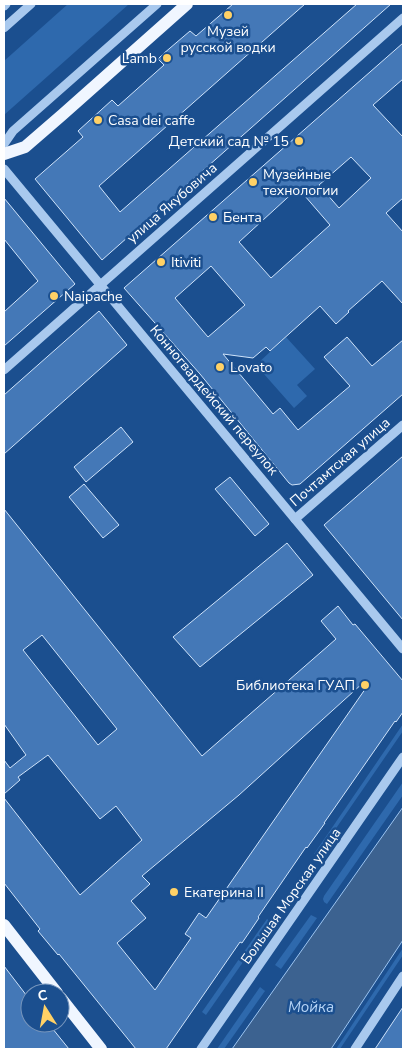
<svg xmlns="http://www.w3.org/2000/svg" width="407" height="1053" viewBox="0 0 407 1053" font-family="'Nunito Sans',sans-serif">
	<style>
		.green { fill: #2e69ad }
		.water { fill: #3c6290; stroke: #9cc4f0 }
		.building { fill: #4478b7; stroke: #cfe3fa; fill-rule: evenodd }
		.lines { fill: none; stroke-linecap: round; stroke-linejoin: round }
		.minor { stroke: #a9c9ee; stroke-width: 9 }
		.major { stroke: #f0f6ff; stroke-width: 12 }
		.poi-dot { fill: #ffd166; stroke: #1b4f8f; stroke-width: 2 }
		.labels { text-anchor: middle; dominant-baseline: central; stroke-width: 5; stroke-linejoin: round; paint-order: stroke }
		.poi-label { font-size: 14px; fill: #fff; stroke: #1b4f8f; text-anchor: start }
		.street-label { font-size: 14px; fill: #fff; stroke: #1b4f8f }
		.water-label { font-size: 15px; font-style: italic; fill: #b5d3f5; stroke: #1b4f8f }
	</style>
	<rect width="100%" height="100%" fill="#1b4f8f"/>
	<g class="green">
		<polygon points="68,4 129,4 4,115 4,61"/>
		<polygon points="286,337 315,369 297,385 307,396 294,408 256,365"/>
		<polygon points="403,724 403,731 317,856 314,854"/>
		<polygon points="403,782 403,795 327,904 324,902 323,899 324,896"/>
		<polygon points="311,915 317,918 281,969 275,965"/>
		<polygon points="267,919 271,922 206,1015 202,1012"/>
		<polygon points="403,948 403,955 340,1049 336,1049"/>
		<polygon points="260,987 265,991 224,1049 217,1049"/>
	</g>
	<polygon class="water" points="403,807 403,940 331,1049 232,1049"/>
	<g class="building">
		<polygon points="233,4 305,4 99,186 120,212 357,4 391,4 102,260 35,179 83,137 78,131 112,100 118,106 164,65 158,59 163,54 190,31 196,36"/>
		<path d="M403,43V79L373,105L403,137V198L386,213L403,232V304L382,281L348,311L349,312L336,324L320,306L270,351L266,347L253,358L223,354L273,414L280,408L298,430L350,386L324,357L347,337L372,366L403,340V394L300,484L292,485L289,483L200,374L124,288ZM351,157L371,178L339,208L319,185ZM298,188L330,225L271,278L239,242ZM211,266L245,305L208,337L175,298Z"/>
		<polygon points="4,198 75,284 4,346 4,312 38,281 4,239"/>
		<polygon points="99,311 127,345 4,454 4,395"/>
		<polygon points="121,427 133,442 86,482 74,467"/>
		<polygon points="403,456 403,620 324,525"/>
		<polygon points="230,477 269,524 255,536 215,489"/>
		<polygon points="84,484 119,525 103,538 69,497"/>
		<path d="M4,509L202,756L336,639L321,621L338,606L353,625L355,624L403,681V712L396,722L395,721L324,823H325L307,848L306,847L258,917L259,918L242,943L240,942L166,1049H136L59,954L58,955L38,931L40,929L4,883V798L80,895L142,840L116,806L100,819L48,755L18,777L20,780L4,794V760L10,768L26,755L4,724ZM42,635L117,729L98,745L23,650ZM364,682L368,685L206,918L199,913L185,934L191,938L155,990L117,943L146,918L131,901L150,884L142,876L239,795Z"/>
		<polygon points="287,543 313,575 200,667 173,637"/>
		<polygon points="4,966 30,1000 30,1023 48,1023 69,1049 4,1049"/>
		<polygon points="403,1007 403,1049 375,1049"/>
	</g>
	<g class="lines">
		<g class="minor">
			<polyline points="4,6 6,4"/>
			<polyline points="4,28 31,4"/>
			<polyline points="4,144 13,131 157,4"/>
			<polyline points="4,169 403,649"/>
			<polyline points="4,370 403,18"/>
			<polyline points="295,519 403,425"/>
			<polyline points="201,1049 403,757"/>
			<polyline points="355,1049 403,976"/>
		</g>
		<g class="major">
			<polyline points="4,154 25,147 62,115 187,4"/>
			<polyline points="4,925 57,993"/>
			<polyline points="60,997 101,1049"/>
		</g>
	</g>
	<g class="poi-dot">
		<circle cx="228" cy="15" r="5"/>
		<circle cx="167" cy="58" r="5"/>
		<circle cx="98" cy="120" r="5"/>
		<circle cx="299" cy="141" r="5"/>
		<circle cx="253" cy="182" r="5"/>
		<circle cx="213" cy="217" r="5"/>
		<circle cx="161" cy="262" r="5"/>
		<circle cx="54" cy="296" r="5"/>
		<circle cx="220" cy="367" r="5"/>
		<circle cx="365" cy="685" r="5"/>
		<circle cx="174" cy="892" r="5"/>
	</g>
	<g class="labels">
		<g class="poi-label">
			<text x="228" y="31" text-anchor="middle">Музей<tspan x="228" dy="16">русской водки</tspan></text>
			<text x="157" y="58" text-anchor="end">Lamb</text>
			<text x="108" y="120">Casa dei caffe</text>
			<text x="289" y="141" text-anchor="end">Детский сад № 15</text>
			<text x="263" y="174">Музейные<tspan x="263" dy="16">технологии</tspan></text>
			<text x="223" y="217">Бента</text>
			<text x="171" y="262">Itiviti</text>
			<text x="64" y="296">Naipache</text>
			<text x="230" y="367">Lovato</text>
			<text x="355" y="685" text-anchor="end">Библиотека ГУАП</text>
			<text x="184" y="892">Екатерина II</text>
		</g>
		<g class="street-label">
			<text transform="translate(172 203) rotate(-41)">улица Якубовича</text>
			<text transform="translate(214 400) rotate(50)">Конногвардейский переулок</text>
			<text transform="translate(340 462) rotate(-41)">Почтамтская улица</text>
			<text transform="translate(291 896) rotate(-55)">Большая Морская улица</text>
		</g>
		<g class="water-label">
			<text x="311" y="1007">Мойка</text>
		</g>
	</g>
	<rect width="407" height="1053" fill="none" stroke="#ffffff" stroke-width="10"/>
	<g transform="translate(45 1008) rotate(349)"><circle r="24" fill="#1b4f8f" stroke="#7695bc"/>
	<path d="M0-4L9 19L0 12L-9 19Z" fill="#ffd166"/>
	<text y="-8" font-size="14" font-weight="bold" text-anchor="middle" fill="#ffffff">С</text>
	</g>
</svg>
